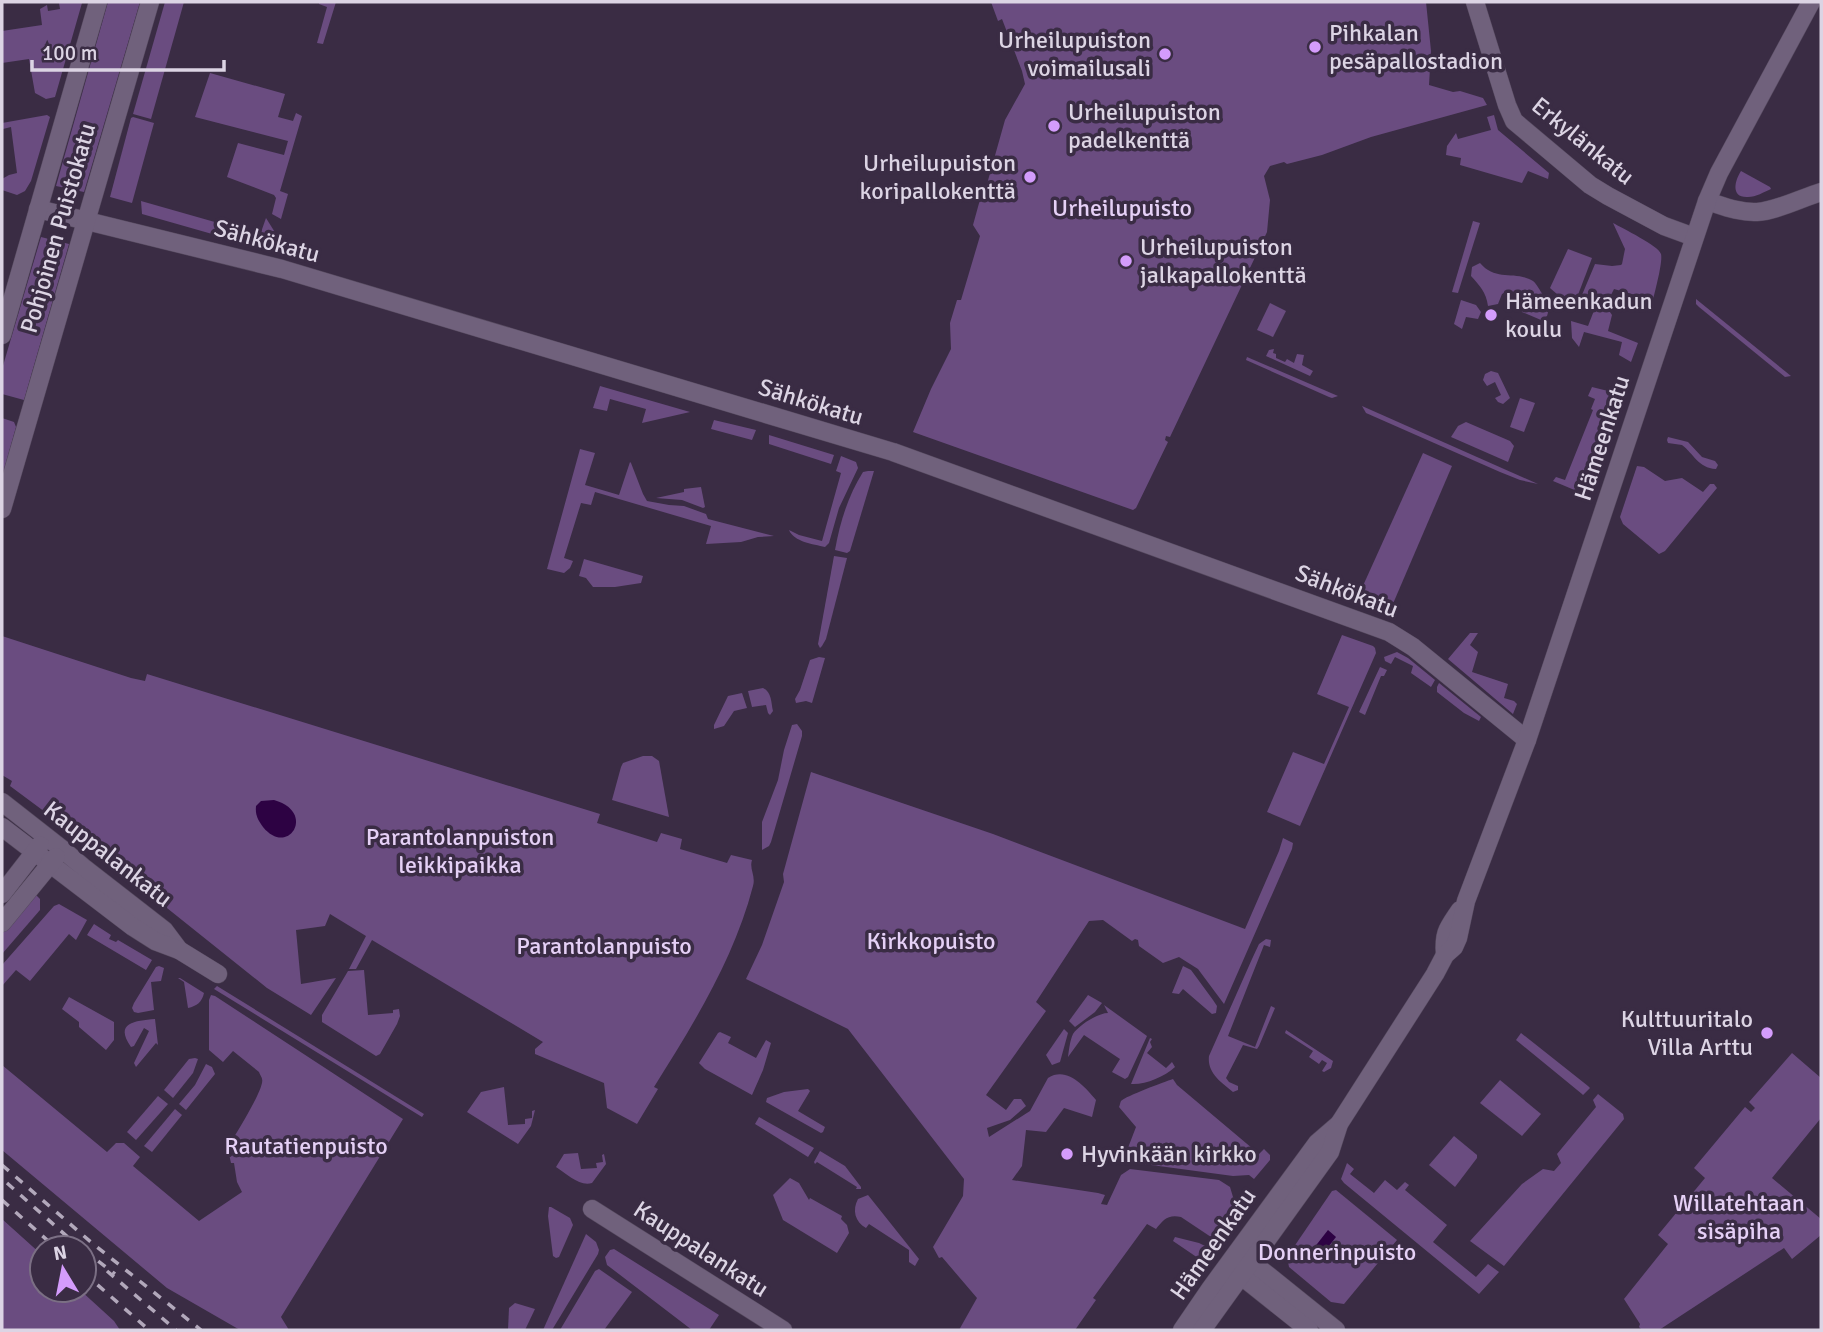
<svg xmlns="http://www.w3.org/2000/svg" width="1823" height="1332" viewBox="0 0 1823 1332" font-family="Signika,sans-serif">
	<style>
		.green { fill: #6a4c80 }
		.water { fill: #2d0243 }
		.lines { fill: none; stroke-linecap: round; stroke-linejoin: round }
		.tertiary-casing { stroke: #55495e; stroke-width: 19 }
		.secondary-casing { stroke: #55495e; stroke-width: 19 }
		.tertiary { stroke: #70617c; stroke-width: 18 }
		.secondary { stroke: #70617c; stroke-width: 18 }
		.rail { stroke: #b2a8bb; stroke-width: 3.5; stroke-dasharray: 9 9; stroke-linecap: butt }
		.poi-dot { fill: #d49cfc; stroke: #3a2c44; stroke-width: 2.5 }
		.labels { text-anchor: middle; dominant-baseline: central; stroke-width: 7; stroke-linejoin: round; paint-order: stroke }
		.poi-label { font-size: 24px; fill: #dcd4e4; stroke: #3a2c44; text-anchor: start }
		.street-label { font-size: 24px; fill: #dcd4e4; stroke: #3a2c44 }
		.park-label { font-size: 24px; fill: #e5d0f6; stroke: #3a2c44 }
	</style>
	<rect width="100%" height="100%" fill="#3a2c44"/>
	<g class="green">
		<polygon points="62,2 82,3 55,97 46,99 35,93 29,59 2,63 2,31 42,25 40,9 47,5 48,11 60,9 59,3"/>
		<polygon points="108,2 140,2 84,192 56,186"/>
		<polygon points="165,2 184,2 151,119 133,114"/>
		<polygon points="319,2 336,2 323,44 317,43 327,7 319,4"/>
		<polygon points="991,2 1426,2 1431,51 1429,85 1453,92 1460,91 1483,98 1487,105 1371,137 1322,155 1287,164 1284,162 1270,166 1264,176 1270,200 1267,232 1170,437 1166,436 1165,440 1168,442 1136,508 1133,510 913,432 931,389 951,349 950,323 957,300 961,300 980,236 973,225 981,196 985,191 1005,120 1025,84 1022,71 1002,19 998,21"/>
		<polygon points="210,73 285,94 278,117 293,121 296,113 302,116 280,191 288,194 281,219 272,214 276,198 274,195 227,177 238,143 284,155 288,141 195,117"/>
		<polygon points="47,115 50,117 31,181 25,191 17,195 2,190 2,179 9,175 17,173 11,127 3,129 2,123"/>
		<polygon points="1494,115 1498,130 1549,173 1548,179 1528,171 1522,183 1460,165 1461,158 1446,155 1447,146 1456,133 1458,139 1491,130 1487,117"/>
		<polygon points="133,117 154,123 132,203 110,197 131,118"/>
		<path d="M1741,171L1770,187L1771,189C1764,192 1756,197 1748,197C1730,198 1735,180 1741,171Z"/>
		<polygon points="141,201 260,235 266,218 276,234 274,243 269,248 258,247 142,214"/>
		<polygon points="1473,221 1480,223 1458,293 1452,292"/>
		<path d="M1613,223C1622,228 1659,246 1661,254C1663,262 1655,291 1653,300L1614,289L1604,309L1610,312L1612,315L1608,331L1638,343L1631,362L1619,355L1622,342L1584,332L1579,347L1572,338L1571,321L1588,326L1595,308L1579,302L1595,264L1612,266L1621,265L1622,264L1625,249Z"/>
		<polygon points="41,237 69,244 24,400 2,394 2,369"/>
		<polygon points="1568,249 1592,258 1573,308 1550,288"/>
		<path d="M1480,263C1496,282 1514,270 1533,281C1537,284 1540,291 1543,295C1548,302 1550,308 1547,316L1541,320L1522,312L1514,295L1507,291L1502,294L1498,304L1488,306C1486,292 1480,286 1471,276L1472,267Z"/>
		<polygon points="1696,299 1791,376 1785,377 1699,307 1696,304"/>
		<polygon points="1461,300 1476,305 1481,312 1478,319 1466,317 1462,329 1454,324"/>
		<polygon points="1270,303 1286,311 1273,337 1257,330"/>
		<polygon points="1274,349 1273,353 1276,354 1276,358 1285,362 1287,359 1294,363 1297,354 1304,355 1302,365 1313,371 1310,376 1266,356 1269,350"/>
		<polygon points="1247,357 1338,396 1332,398 1329,397 1246,360"/>
		<polygon points="1491,371 1498,373 1510,398 1503,404 1498,402 1495,398 1501,395 1495,382 1487,386 1483,380 1485,374"/>
		<polygon points="600,386 690,412 642,423 646,409 610,399 607,411 593,408"/>
		<polygon points="1592,387 1620,394 1584,494 1553,481 1556,477 1565,480 1593,410 1591,409 1595,399 1588,396"/>
		<polygon points="1520,398 1535,403 1524,432 1510,427"/>
		<polygon points="1362,406 1538,484 1520,480 1500,472 1366,413"/>
		<polygon points="2,418 14,422 16,427 2,477"/>
		<polygon points="714,420 756,430 752,440 711,429"/>
		<polygon points="1466,422 1510,441 1514,446 1508,462 1451,437 1458,426"/>
		<polygon points="769,435 834,455 831,464 769,444"/>
		<path d="M1668,437L1688,442L1702,457L1715,461L1718,465L1716,469C1698,468 1694,454 1682,445L1668,443L1667,440Z"/>
		<polygon points="580,449 595,453 585,485 619,495 630,462 631,463 643,494 647,501 669,505 684,506 706,514 708,519 774,536 758,537 741,542 706,544 711,526 595,492 591,505 581,503 564,558 573,561 570,568 564,573 547,569"/>
		<polygon points="1423,453 1452,466 1389,613 1357,599"/>
		<path d="M841,456L856,462L858,468L839,508L829,543L825,547C813,544 794,542 789,530L799,535L822,541L841,473L836,471Z"/>
		<polygon points="1637,466 1644,467 1665,481 1682,478 1703,492 1710,484 1714,484 1717,488 1665,551 1659,554 1623,524 1620,517"/>
		<path d="M868,471H874L850,551L847,553L835,550C840,522 848,496 863,472Z"/>
		<polygon points="701,487 705,507 703,508 682,500 656,498 684,492 684,489"/>
		<polygon points="834,556 847,558 826,639 822,646 820,648 818,644"/>
		<polygon points="584,559 643,576 641,583 615,587 593,587 586,578 579,576"/>
		<polygon points="1470,633 1478,633 1470,645 1478,652 1472,672 1508,684 1504,698 1514,701 1517,704 1513,714 1448,659"/>
		<polygon points="1342,635 1373,646 1375,648 1376,653 1300,826 1267,812 1293,752 1324,764 1349,707 1317,694"/>
		<path d="M2,636L131,678L145,681L147,674L600,814L597,823L657,842L661,833L682,839L680,849L727,863L731,855L752,860C749,869 756,876 753,886C734,959 694,1023 654,1087L658,1089L637,1124L607,1108L604,1083L535,1054V1049L543,1042L372,940L356,969H349L366,936L330,914L325,926L296,930L301,984L336,978L311,1015L267,988L72,832L10,786L12,781L2,775Z"/>
		<polygon points="1397,652 1408,658 1435,680 1431,687 1411,673 1413,666 1395,657 1391,664 1385,661 1384,657"/>
		<polygon points="819,657 825,658 812,703 806,701 796,703 795,699 800,690 810,660"/>
		<polygon points="1380,667 1387,670 1384,676 1381,676 1365,715 1359,712"/>
		<polygon points="1439,683 1481,717 1479,721 1464,713 1437,692 1437,687"/>
		<path d="M763,688C772,692 771,703 773,711L770,715L768,713L766,705L752,707L748,691Z"/>
		<polygon points="742,693 747,708 734,711 724,726 714,729 714,725 728,696"/>
		<polygon points="797,724 802,731 802,736 771,842 769,846 762,850 762,822 778,780 784,750 792,725"/>
		<polygon points="643,756 652,756 659,761 669,817 612,800 621,767 623,763"/>
		<path d="M811,772L993,834L1245,929L1279,851L1283,838L1293,843L1292,849L1224,1004L1198,969L1179,957L1163,963L1139,946L1138,940L1135,939L1132,941L1103,920L1089,921L1036,1002L1046,1011L986,1095L1006,1110L1014,1099H1021L1026,1106L1010,1120L987,1128L989,1137L1030,1111L1048,1078C1067,1066 1084,1086 1096,1100L1092,1117L1064,1108L1046,1132L1026,1130L1022,1166L1012,1180L1098,1193L1105,1195L1101,1204L1107,1205L1121,1175L1130,1169L1219,1180L1230,1187L1233,1197L1240,1202V1209L1217,1241L1181,1217C1168,1214 1163,1220 1156,1229L1147,1224L1093,1298L1096,1300L1075,1330H959L977,1298L942,1257L939,1258L933,1247L963,1196L964,1179L848,1029L746,979L762,945L784,882L783,874Z"/>
		<polygon points="35,894 40,899 40,910 2,954 2,933"/>
		<polygon points="59,904 87,920 76,940 69,934 30,981 16,970 2,986 2,965 54,906"/>
		<polygon points="94,924 111,935 109,939 116,942 118,940 152,960 146,970 87,935"/>
		<path d="M1266,939L1271,940L1270,947L1264,945L1228,1036L1255,1047L1271,1006L1275,1008L1259,1046L1257,1049L1243,1045L1226,1078L1229,1082L1238,1086V1090L1233,1092C1221,1082 1207,1073 1209,1056L1252,959L1259,944Z"/>
		<polygon points="159,966 164,968 161,981 151,982 154,1010 138,1013 134,1012 132,1008 134,1003 156,967"/>
		<polygon points="1183,966 1191,970 1213,1000 1217,1006 1216,1013 1212,1014 1183,989 1179,994 1172,993"/>
		<polygon points="364,970 368,1015 393,1013 393,1010 399,1009 400,1016 397,1024 380,1054 376,1056 322,1022 322,1015 348,971"/>
		<path d="M178,978H180L204,993C202,1002 197,1006 188,1008L184,982Z"/>
		<polygon points="217,986 424,1114 422,1117 214,989"/>
		<path d="M211,995L215,996L403,1119L281,1317L289,1330H240L167,1288L2,1150V1065L107,1152L116,1143H124L140,1157L133,1166L199,1221L242,1192L237,1182L234,1163H231L228,1150L230,1144C238,1130 259,1097 262,1083C263,1078 261,1077 259,1072L233,1051L223,1062L209,1050V1000Z"/>
		<polygon points="1088,995 1102,1003 1095,1012 1075,1027 1069,1021"/>
		<polygon points="69,997 114,1022 114,1040 106,1050 79,1027 79,1022 62,1009"/>
		<path d="M1104,1005L1147,1036L1128,1077L1125,1079L1112,1072L1120,1059L1084,1035L1068,1057C1069,1050 1070,1040 1073,1034C1079,1025 1098,1013 1108,1013Z"/>
		<path d="M155,1019L158,1045L156,1043L136,1067L134,1063L149,1031L144,1028L134,1046L131,1047C114,1022 135,1021 155,1019Z"/>
		<polygon points="1064,1029 1068,1033 1060,1062 1052,1065 1046,1055"/>
		<polygon points="1286,1030 1333,1061 1331,1068 1324,1072 1322,1071 1327,1063 1322,1060 1319,1064 1309,1057 1313,1051 1285,1033"/>
		<polygon points="720,1032 731,1037 728,1043 756,1058 766,1040 771,1043 763,1070 752,1095 705,1069 699,1063 718,1033"/>
		<polygon points="1521,1033 1588,1086 1590,1088 1583,1095 1582,1094 1516,1040"/>
		<path d="M1150,1038L1152,1039L1150,1042L1152,1047L1147,1053L1166,1068L1172,1062L1175,1067C1164,1077 1145,1085 1131,1084Z"/>
		<polygon points="1792,1053 1821,1078 1821,1118 1772,1178 1821,1219 1821,1235 1792,1259 1784,1248 1659,1330 1642,1330 1639,1327 1640,1324 1624,1299 1668,1244 1658,1235 1705,1178 1694,1168 1745,1107 1751,1112 1755,1108 1749,1102"/>
		<polygon points="195,1058 198,1059 193,1073 173,1098 164,1090 189,1059"/>
		<polygon points="206,1064 212,1067 215,1074 186,1110 179,1104 195,1085"/>
		<path d="M1173,1079L1177,1085L1259,1154L1264,1149L1270,1155V1160L1254,1179L1249,1175L1233,1176L1129,1162L1126,1153L1136,1127L1119,1107C1120,1105 1120,1103 1121,1101C1126,1096 1164,1082 1173,1079Z"/>
		<polygon points="1500,1080 1541,1114 1522,1136 1480,1103"/>
		<polygon points="504,1087 508,1125 525,1124 525,1119 532,1118 532,1111 535,1110 531,1126 518,1144 467,1112 481,1092"/>
		<polygon points="808,1089 810,1091 798,1111 825,1127 823,1132 821,1133 766,1102 767,1098 784,1092"/>
		<polygon points="1598,1094 1623,1114 1624,1119 1504,1266 1470,1241 1522,1184 1543,1169 1554,1171 1561,1163 1557,1154 1596,1107 1593,1100"/>
		<polygon points="158,1096 168,1104 136,1140 127,1132"/>
		<polygon points="175,1109 182,1115 152,1152 144,1146"/>
		<polygon points="759,1117 814,1148 808,1157 755,1124"/>
		<polygon points="1454,1136 1477,1155 1477,1158 1455,1187 1429,1165"/>
		<polygon points="820,1151 845,1166 861,1187 861,1189 856,1189 857,1187 817,1162 815,1164 814,1162"/>
		<path d="M578,1153L581,1169L597,1168L596,1163L603,1162L602,1155L604,1154L606,1164L592,1183C580,1187 567,1174 556,1167L564,1154Z"/>
		<polygon points="1347,1163 1354,1169 1350,1174 1374,1193 1385,1180 1397,1190 1405,1182 1409,1185 1405,1190 1447,1225 1433,1242 1476,1277 1488,1264 1499,1272 1479,1294 1344,1183 1341,1179"/>
		<polygon points="790,1178 799,1183 809,1200 810,1198 842,1216 841,1219 847,1225 849,1233 837,1253 783,1220 773,1195"/>
		<polygon points="1336,1190 1397,1240 1344,1304 1331,1302 1289,1267 1287,1257 1332,1191"/>
		<path d="M868,1195L919,1259L915,1266L909,1262V1250L869,1224L866,1228C855,1222 852,1210 858,1199Z"/>
		<polygon points="551,1207 570,1218 573,1225 559,1257 556,1258 553,1256 548,1216 549,1207"/>
		<polygon points="2,1219 42,1255 42,1290 80,1290 114,1321 120,1330 2,1330"/>
		<polygon points="586,1234 596,1242 599,1250 598,1254 552,1330 543,1330"/>
		<polygon points="1175,1237 1199,1243 1207,1247 1198,1258 1173,1241"/>
		<polygon points="614,1249 719,1315 709,1330 692,1330 611,1268 607,1265 605,1257 610,1250"/>
		<polygon points="599,1269 632,1292 604,1330 560,1330 595,1271"/>
		<polygon points="515,1303 535,1309 525,1330 508,1330 509,1308"/>
	</g>
	<g class="water">
		<path d="M274,800C317,812 288,858 263,827C258,820 255,815 256,806L261,801Z"/>
		<polygon points="1328,1230 1336,1237 1319,1259 1310,1253"/>
	</g>
	<g class="lines">
		<g class="tertiary-casing">
			<g id="tertiary">
				<polyline points="1475,2 1507,105 1514,121 1590,185 1608,196 1664,226 1694,237"/>
				<path d="M1707,201C1723,206 1740,213 1757,212C1776,211 1802,198 1821,192"/>
				<polyline points="38,209 282,269 893,452 1389,632 1413,647 1527,740"/>
				<polyline points="2,335 98,2"/>
				<polyline points="2,509 150,2"/>
				<polyline points="1240,1254 1269,1276 1336,1330"/>
				<polyline points="1230,1267 1309,1330"/>
			</g>
		</g>
		<g class="secondary-casing">
			<g id="secondary">
				<polyline points="2,802 62,849 83,867 164,930 179,950"/>
				<polyline points="2,827 133,927 155,941 179,950 218,974"/>
				<polyline points="2,894 40,845"/>
				<polyline points="2,923 56,857"/>
				<path d="M1445,955C1443,932 1448,928 1460,910"/>
				<polyline points="592,1209 783,1330"/>
				<polyline points="1182,1330 1210,1289 1317,1143 1339,1124"/>
				<polyline points="1202,1330 1330,1152 1339,1124 1435,974 1445,955 1454,947 1458,938 1466,901 1527,740 1707,201 1719,173 1811,2"/>
			</g>
		</g>
		<use href="#tertiary" class="tertiary"/>
		<use href="#secondary" class="secondary"/>
		<g class="rail">
			<polyline points="2,1165 92,1243 201,1330"/>
			<polyline points="7,1183 80,1248"/>
			<polyline points="2,1200 56,1248"/>
			<polyline points="84,1250 115,1274"/>
			<polyline points="107,1271 176,1330"/>
			<polyline points="84,1273 149,1330"/>
		</g>
	</g>
	<g class="poi-dot">
		<circle cx="1315" cy="47" r="7"/>
		<circle cx="1165" cy="54" r="7"/>
		<circle cx="1054" cy="126" r="7"/>
		<circle cx="1030" cy="177" r="7"/>
		<circle cx="1126" cy="261" r="7"/>
		<circle cx="1491" cy="315" r="7"/>
		<circle cx="1767" cy="1033" r="7"/>
		<circle cx="1067" cy="1154" r="7"/>
	</g>
	<g class="labels">
		<g class="poi-label">
			<text x="1329" y="33">Pihkalan<tspan x="1329" dy="28">pesäpallostadion</tspan></text>
			<text x="1151" y="40" text-anchor="end">Urheilupuiston<tspan x="1151" dy="28">voimailusali</tspan></text>
			<text x="1068" y="112">Urheilupuiston<tspan x="1068" dy="28">padelkenttä</tspan></text>
			<text x="1016" y="163" text-anchor="end">Urheilupuiston<tspan x="1016" dy="28">koripallokenttä</tspan></text>
			<text x="1140" y="247">Urheilupuiston<tspan x="1140" dy="28">jalkapallokenttä</tspan></text>
			<text x="1505" y="301">Hämeenkadun<tspan x="1505" dy="28">koulu</tspan></text>
			<text x="1753" y="1019" text-anchor="end">Kulttuuritalo<tspan x="1753" dy="28">Villa Arttu</tspan></text>
			<text x="1081" y="1154">Hyvinkään kirkko</text>
		</g>
		<g class="street-label">
			<text transform="translate(1583 141) rotate(39)">Erkylänkatu</text>
			<text transform="translate(58 228) rotate(-74)">Pohjoinen Puistokatu</text>
			<text transform="translate(267 241) rotate(15)">Sähkökatu</text>
			<text transform="translate(811 402) rotate(17)">Sähkökatu</text>
			<text transform="translate(1602 438) rotate(-72)">Hämeenkatu</text>
			<text transform="translate(1347 591) rotate(21)">Sähkökatu</text>
			<text transform="translate(108 854) rotate(38)">Kauppalankatu</text>
			<text transform="translate(1213 1244) rotate(-55)">Hämeenkatu</text>
			<text transform="translate(701 1249) rotate(33)">Kauppalankatu</text>
		</g>
		<g class="park-label">
			<text x="1122" y="208">Urheilupuisto</text>
			<text x="460" y="837">Parantolanpuiston<tspan x="460" dy="28">leikkipaikka</tspan></text>
			<text x="931" y="941">Kirkkopuisto</text>
			<text x="604" y="946">Parantolanpuisto</text>
			<text x="306" y="1146">Rautatienpuisto</text>
			<text x="1739" y="1203">Willatehtaan<tspan x="1739" dy="28">sisäpiha</tspan></text>
			<text x="1337" y="1252">Donnerinpuisto</text>
		</g>
	</g>
	<rect width="1823" height="1332" fill="none" stroke="#dcd4e4" stroke-width="7"/>
	<g transform="translate(63 1269) rotate(350)"><circle r="33" fill="#3a2c44" stroke="#7b6f84" stroke-width="2"/>
	<path d="M0-5L12 26L0 18L-12 26Z" fill="#d49cfc"/>
	<text y="-10" font-size="19" font-weight="bold" text-anchor="middle" fill="#dcd4e4">N</text>
	</g>
	<path d="M32 60v10h192v-10" fill="none" stroke="#dcd4e4" stroke-width="3.5"/>
	<text x="42" y="60" font-size="21" fill="#dcd4e4" stroke="#3a2c44" stroke-width="5" paint-order="stroke">100 m</text>
</svg>
